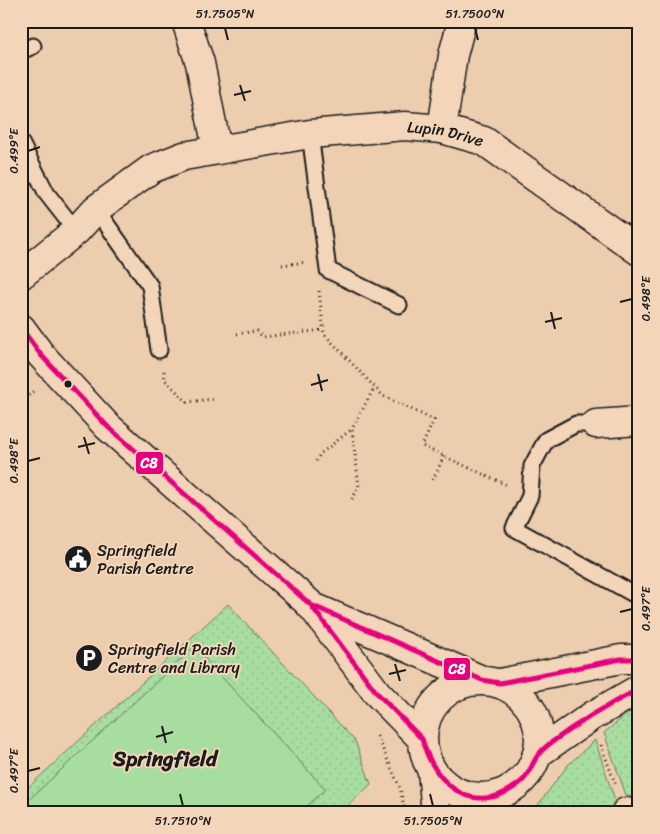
<svg xmlns="http://www.w3.org/2000/svg" width="660" height="834" viewBox="0 0 660 834" font-family="Sriracha,sans-serif">
	<style>
		.grass { fill: url(#grass-dots); stroke: #627c5e }
		.garden { fill: #a8dda0; stroke: #627c5e }
		.lines { fill: none; stroke-linecap: round; stroke-linejoin: round }
		.lane-casing { stroke: #1c1c1c; stroke-width: 19 }
		.street-casing { stroke: #1c1c1c; stroke-width: 31 }
		.secondary-casing { stroke: #1c1c1c; stroke-width: 31 }
		.path { stroke: #1c1c1c; stroke-width: 3; stroke-dasharray: 1 4; stroke-linecap: butt }
		.lane { stroke: #f3d5b9; stroke-width: 15 }
		.street { stroke: #f3d5b9; stroke-width: 28 }
		.secondary { stroke: #f3d5b9; stroke-width: 28 }
		.bus-1-casing { stroke: #f3d5b9; stroke-width: 9 }
		.bus-1 { stroke: #e5007d; stroke-width: 5 }
		.ticks { fill: none; stroke: #1c1c1c; stroke-width: 2 }
		.bus-dot { fill: #1c1c1c; stroke: #f3d5b9; stroke-width: 2 }
		.labels { text-anchor: middle; dominant-baseline: central; stroke-width: 4; stroke-linejoin: round; paint-order: stroke }
		.street-label { font-size: 16px; fill: #1c1c1c; stroke: #f3d5b9 }
		.poi-label { font-size: 16px; fill: #1c1c1c; stroke: #f3d5b9; text-anchor: start }
		.district-label { font-size: 21px; font-weight: bold; fill: #1c1c1c; stroke: #f3d5b9 }
		.line-badge { stroke: #f3d5b9; stroke-width: 2 }
		.badge-label { font-size: 14px; text-anchor: middle; font-weight: bold; fill: #fff }
		.neatline { fill: none; stroke: #1c1c1c; stroke-width: 2 }
		.ticks-label { font-size: 12px; text-anchor: middle; fill: #1c1c1c }
	</style>
	<defs>
		<pattern id="grass-dots" width="8" height="8" patternUnits="userSpaceOnUse" patternTransform="scale(1.25)"><rect width="8" height="8" fill="#a8dda0"/><path d="M2 2h.1M6 6h.1" fill="none" stroke="#90bd89" stroke-width="1.8" stroke-linecap="round"/></pattern>
	</defs>
	<rect width="100%" height="100%" fill="#eccdae"/>
	<filter id="ink" filterUnits="userSpaceOnUse"><feTurbulence type="fractalNoise" baseFrequency=".02" numOctaves="2"/><feDisplacementMap in="SourceGraphic" scale="10" xChannelSelector="R" yChannelSelector="G"/><feConvolveMatrix kernelMatrix="1 2 1 2 8 2 1 2 1" color-interpolation-filters="sRGB"/></filter>
	<g filter="url(#ink)">
		<g class="grass">
			<polygon points="228,604 355,741 371,784 340,813 21,813 21,794"/>
			<polygon points="639,708 639,800 626,795 604,733 627,714"/>
			<polygon points="595,740 619,813 532,813 568,765"/>
		</g>
		<polygon class="garden" points="194,647 325,789 300,813 21,813 21,807"/>
		<g class="lines">
			<g class="lane-casing">
				<g id="lane">
					<polyline points="21,51 33,46"/>
					<polyline points="310,134 328,270 399,305"/>
					<polyline points="21,143 47,194 76,231"/>
					<polyline points="96,209 150,286 159,350"/>
					<polyline points="596,424 576,424 546,440 532,466 530,496 514,528 637,596"/>
				</g>
			</g>
			<g class="street-casing">
				<g id="street">
					<polyline points="186,21 200,63 217,149"/>
					<polyline points="442,129 453,55 462,21"/>
					<path id="s1" d="M21,275L76,231L96,209L151,169L184,156L310,134L405,126L442,129L484,141L639,251"/>
					<polyline points="596,424 639,421"/>
					<polyline points="626,812 626,813"/>
				</g>
			</g>
			<g class="secondary-casing">
				<g id="secondary">
					<polyline points="21,328 41,355 107,426 311,605 377,693 422,739"/>
					<polyline points="311,606 482,680"/>
					<circle cx="481" cy="739" r="58"/>
					<polyline points="500,683 621,659 639,659"/>
					<polyline points="537,754 592,716 639,689"/>
					<polyline points="432,771 436,813"/>
				</g>
			</g>
			<g class="path">
				<polyline points="282,265 306,262"/>
				<polyline points="319,291 324,334 383,396 434,420 422,446 509,486"/>
				<polyline points="237,334 257,331 263,337 323,330"/>
				<polyline points="164,371 165,380 187,402 213,399"/>
				<polyline points="21,402 36,389"/>
				<polyline points="316,461 320,454 352,429"/>
				<polyline points="433,480 444,456"/>
				<polyline points="352,499 359,487 352,429 374,388"/>
				<polyline points="377,736 400,788 405,812"/>
				<polyline points="601,745 616,786"/>
			</g>
			<use href="#lane" class="lane"/>
			<use href="#street" class="street"/>
			<use href="#secondary" class="secondary"/>
			<g class="bus-1-casing">
				<g id="bus-1">
					<polyline points="21,328 41,355 107,426 311,605 482,680 500,683 621,659 639,659"/>
					<polyline points="313,608 377,693 422,739"/>
					<path d="M422,739C435,787 476,819 521,782C532,773 531,758 548,745C576,724 607,705 639,689"/>
				</g>
			</g>
			<use href="#bus-1" class="bus-1"/>
		</g>
	</g>
	<path class="ticks" d="M225,28L228,40M475,28L478,40M240,85L245,101M234,95L251,91M28,151L40,147M620,302L632,299M551,312L555,329M545,322L562,318M318,374L322,391M311,385L328,380M84,437L89,454M78,447L95,443M28,461L40,458M620,612L632,609M395,664L400,681M389,674L406,670M162,726L166,743M156,737L173,732M28,771L40,768M180,794L183,806M430,794L433,806"/>
	<defs>
		<g id="civic-disc" transform="scale(1.4375)"><circle r="9.5" fill="#1c1c1c" stroke="#f3d5b9"/><path d="M-.6-6.5H3V-4.5H.6V-3L4-1V1h2V6H-6V1h2V-1L-.6-3ZM-1.2 2.5V6h2.4V2.5Z" fill="#fff"/></g>
		<g id="parking-disc" transform="scale(1.4375)"><circle r="9.5" fill="#1c1c1c" stroke="#f3d5b9"/><path d="M-3.5-5.5H1a3.5 3.5 0 0 1 0 7H-1V5.5H-3.5ZM-1-3.4V-.6H.8a1.4 1.4 0 0 0 0-2.8Z" fill="#fff"/></g>
	</defs>
	<g fill-rule="evenodd">
		<use href="#civic-disc" x="78" y="559"/>
		<use href="#parking-disc" x="89" y="658"/>
	</g>
	<circle class="bus-dot" cx="68" cy="384" r="4.5"/>
	<g class="labels">
		<g class="street-label">
			<text stroke="none"><textPath href="#s1" startOffset="468">Lupin Drive</textPath></text>
		</g>
		<g class="poi-label">
			<text x="97" y="550">Springfield<tspan x="97" dy="18">Parish Centre</tspan></text>
			<text x="108" y="649">Springfield Parish<tspan x="108" dy="18">Centre and Library</tspan></text>
		</g>
		<g class="district-label">
			<text x="165" y="759">Springfield</text>
		</g>
	</g>
	<g class="line-badge">
		<rect x="135" y="451" width="29" height="24" rx="5" fill="#e5007d"/>
		<rect x="443" y="657" width="28" height="24" rx="5" fill="#e5007d"/>
	</g>
	<g class="badge-label">
		<text x="149" y="468">C8</text>
		<text x="457" y="674">C8</text>
	</g>
	<rect width="660" height="834" fill="none" stroke="#f3d5b9" stroke-width="55"/>
	<rect x="28" y="28" width="604" height="778" class="neatline"/>
	<g class="ticks-label">
		<text x="225" y="18">51.7505°N</text>
		<text x="475" y="18">51.7500°N</text>
		<text transform="translate(14 151) rotate(-90)" y="4">0.499°E</text>
		<text transform="translate(646 299) rotate(-90)" y="4">0.498°E</text>
		<text transform="translate(14 461) rotate(-90)" y="4">0.498°E</text>
		<text transform="translate(646 609) rotate(-90)" y="4">0.497°E</text>
		<text transform="translate(14 771) rotate(-90)" y="4">0.497°E</text>
		<text x="183" y="825">51.7510°N</text>
		<text x="433" y="825">51.7505°N</text>
	</g>
</svg>
